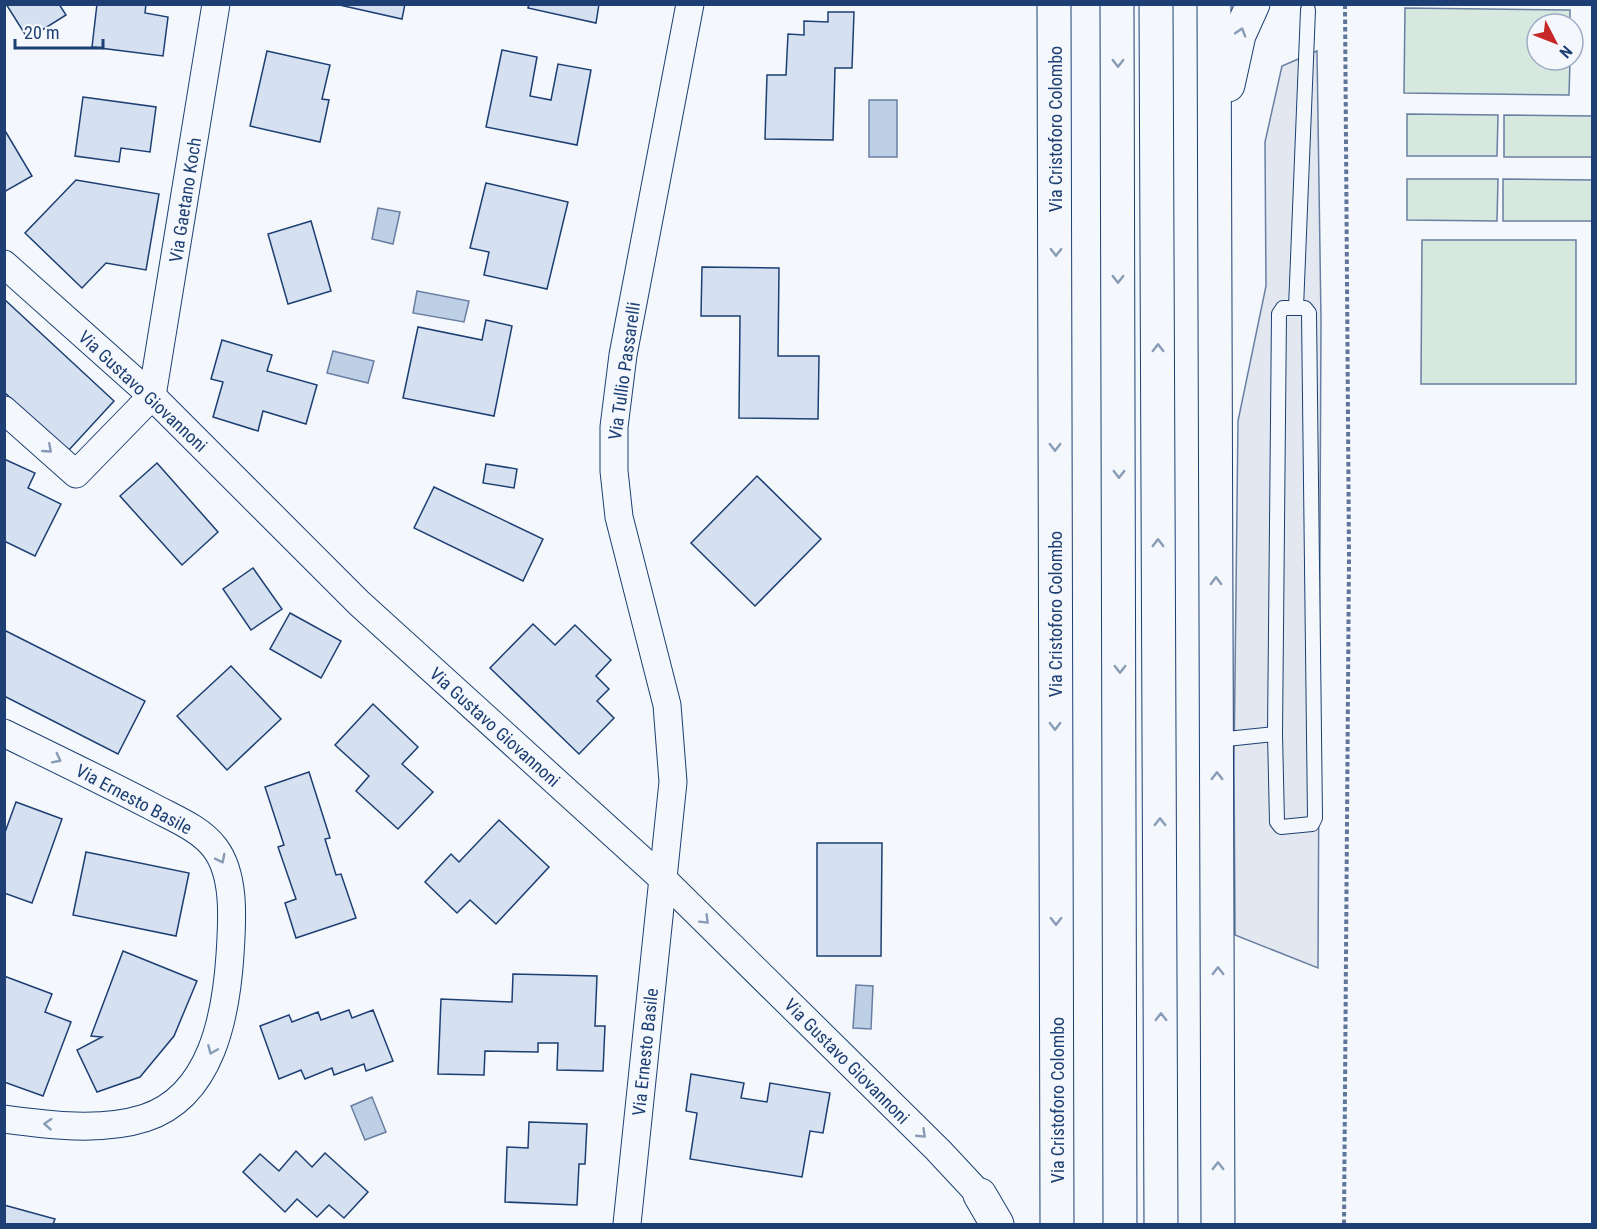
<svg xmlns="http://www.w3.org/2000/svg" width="1597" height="1229" viewBox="0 0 1597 1229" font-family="'Roboto Condensed',sans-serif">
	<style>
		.green { fill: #d7e8df; stroke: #687fa3; stroke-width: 1.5 }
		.parking { fill: #e3e8f0; stroke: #687fa3; stroke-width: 1.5 }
		.water { fill: #bed0e5; stroke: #687fa3; stroke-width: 1.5 }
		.building { fill: #d5e0f0; stroke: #1d3f73; stroke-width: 1.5 }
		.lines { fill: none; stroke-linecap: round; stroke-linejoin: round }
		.lane-casing { stroke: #1d3f73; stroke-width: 16 }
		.street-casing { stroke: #1d3f73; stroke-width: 29 }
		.secondary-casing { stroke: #1d3f73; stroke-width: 35 }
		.primary-casing { stroke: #1d3f73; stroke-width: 35 }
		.highway-casing { stroke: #1d3f73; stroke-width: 35 }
		.path { stroke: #5e769c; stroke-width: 4; stroke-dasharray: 4.5 3; stroke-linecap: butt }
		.lane { stroke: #f4f7fb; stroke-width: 14 }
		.street { stroke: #f4f7fb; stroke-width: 27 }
		.secondary { stroke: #f4f7fb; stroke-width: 33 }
		.primary { stroke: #f4f7fb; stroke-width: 33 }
		.highway { stroke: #f4f7fb; stroke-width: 33 }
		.oneway { stroke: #889bb7 }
		.labels { text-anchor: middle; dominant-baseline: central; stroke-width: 4.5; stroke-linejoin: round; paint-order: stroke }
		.street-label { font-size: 18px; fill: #1d3f73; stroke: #f4f7fb }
	</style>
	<rect width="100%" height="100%" fill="#f4f7fb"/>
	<g class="green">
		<polygon points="1405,8 1570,10 1570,24 1537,24 1537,60 1570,60 1569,95 1404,93"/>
		<polygon points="1407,114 1498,115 1497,156 1407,156"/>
		<polygon points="1504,115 1592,116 1592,157 1504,157"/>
		<polygon points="1407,179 1498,179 1497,221 1407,220"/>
		<polygon points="1503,179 1592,180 1592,221 1503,221"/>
		<polygon points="1422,240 1576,240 1576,384 1421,384"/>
	</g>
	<polygon class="parking" points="1317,51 1321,320 1318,968 1235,935 1234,763 1238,421 1266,286 1265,142 1282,66"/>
	<g class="water">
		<rect x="869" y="100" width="28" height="57"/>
		<polygon points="378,208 400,212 393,244 372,239"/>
		<polygon points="417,291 469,301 464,322 413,313"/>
		<polygon points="333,351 374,361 368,383 327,373"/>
		<polygon points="856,985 873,986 871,1029 853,1028"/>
		<polygon points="372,1097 386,1132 365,1140 351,1106"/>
	</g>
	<g class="building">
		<polygon points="6,4 59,4 66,15 28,39"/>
		<polygon points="97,4 146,4 145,13 168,17 163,56 92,47"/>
		<polygon points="335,4 405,4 402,19"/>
		<polygon points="529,4 599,4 596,23 528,8"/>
		<polygon points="828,12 854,12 852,68 835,68 833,140 765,139 767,75 786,75 788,34 804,35 804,21 828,22"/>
		<polygon points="502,50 537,57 530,96 551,100 558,64 591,70 577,145 486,127"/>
		<polygon points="267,51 330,65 322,99 329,100 320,142 250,126"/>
		<polygon points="83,97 156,107 150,152 121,148 119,162 75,156"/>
		<polygon points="4,129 32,176 4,192"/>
		<polygon points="76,180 159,194 146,270 106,263 82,288 25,233"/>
		<polygon points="486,183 568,202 547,289 484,275 489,252 470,248"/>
		<polygon points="311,221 331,291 288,304 268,234"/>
		<polygon points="702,267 779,268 778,356 819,356 818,419 739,418 740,316 701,316"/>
		<polygon points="4,299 114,401 68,451 4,392"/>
		<polygon points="486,320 512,326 494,416 403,398 418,327 482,340"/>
		<polygon points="222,340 272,355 267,371 317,385 306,424 263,411 258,431 213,417 223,382 211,379"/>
		<polygon points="4,459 35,473 28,488 61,504 35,556 4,541"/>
		<polygon points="157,463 218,532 182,565 120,496"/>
		<polygon points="486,464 517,469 514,488 483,483"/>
		<polygon points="757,476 821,539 755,606 691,543"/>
		<polygon points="434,487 543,539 523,581 414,528"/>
		<polygon points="253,568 282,609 251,630 223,589"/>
		<polygon points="290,613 341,641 321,678 270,649"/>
		<polygon points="533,624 555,645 575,625 611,660 596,676 609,689 597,701 614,718 579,754 490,668"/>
		<polygon points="4,630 145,701 118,754 4,696"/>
		<polygon points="231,666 281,719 227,770 177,716"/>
		<polygon points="373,704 418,747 402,764 433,792 398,829 356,791 369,776 335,745"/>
		<polygon points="309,772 330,838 325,839 336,875 341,874 356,918 296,938 285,903 296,899 278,847 284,845 265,787"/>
		<polygon points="16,802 62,819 32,903 4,893 4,835"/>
		<polygon points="499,820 549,867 496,924 470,900 457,913 425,882 451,854 459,862"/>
		<polygon points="817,843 882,843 881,956 817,956"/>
		<polygon points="86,852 189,873 176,936 73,915"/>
		<polygon points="123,951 197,981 174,1036 140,1077 97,1092 77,1050 102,1037 91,1036"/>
		<polygon points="513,974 597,976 595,1026 605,1026 603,1071 557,1070 558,1043 538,1043 538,1052 485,1051 484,1075 438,1074 441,999 512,1002"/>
		<polygon points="4,976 52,994 45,1012 71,1022 43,1096 4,1082"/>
		<polygon points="349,1010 352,1018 373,1010 393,1061 366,1071 364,1064 334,1075 332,1068 305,1079 301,1070 279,1079 260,1026 289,1015 292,1022 318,1012 321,1020"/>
		<polygon points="691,1074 744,1083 741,1098 767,1102 770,1083 830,1093 823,1133 810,1131 802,1177 690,1159 697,1113 686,1111"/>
		<polygon points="529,1122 587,1124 585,1164 579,1164 577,1205 505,1202 507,1147 528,1148"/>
		<polygon points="296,1151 312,1167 325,1153 368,1192 344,1218 329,1205 317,1217 297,1199 285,1212 243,1172 260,1154 279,1171"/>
		<polygon points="4,1205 55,1219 53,1224 4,1224"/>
	</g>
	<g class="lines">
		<g class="lane-casing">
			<g id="lane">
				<polygon points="1283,308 1305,308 1309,313 1315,818 1312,824 1281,827 1277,822 1275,734 1279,314"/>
				<polyline points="1296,308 1308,10"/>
				<polyline points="1217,740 1275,734"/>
			</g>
		</g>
		<g class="street-casing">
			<g id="street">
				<polyline points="4,264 152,396 359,603 663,879 938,1150 980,1195"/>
				<polyline points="152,396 216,4"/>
				<polyline points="4,410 76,474 152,396"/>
				<path d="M4,733C53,757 103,781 151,806C173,818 200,828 215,848C236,876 232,922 230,955C226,1015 212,1096 145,1118C101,1132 49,1125 4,1119"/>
				<polyline points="627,1224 673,782 667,705 619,517 614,471 614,427 623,355 690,4"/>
			</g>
		</g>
		<g class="secondary-casing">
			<g id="secondary">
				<polyline points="1214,4 1218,1224"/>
				<polyline points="1228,85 1239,35 1253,4"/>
			</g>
		</g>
		<g class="primary-casing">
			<g id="primary">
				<polyline points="1054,4 1057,1224"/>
				<polyline points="980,1195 997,1224"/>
			</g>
		</g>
		<g class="highway-casing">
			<g id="highway">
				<polyline points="1117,4 1120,1224"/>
				<polyline points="1156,4 1161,1224"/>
			</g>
		</g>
		<polyline class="path" points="1344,1224 1349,556 1345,4"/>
		<use href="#lane" class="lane"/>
		<use href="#street" class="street"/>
		<use href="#secondary" class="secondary"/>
		<use href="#primary" class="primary"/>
		<use href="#highway" class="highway"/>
	</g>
	<defs><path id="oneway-chevron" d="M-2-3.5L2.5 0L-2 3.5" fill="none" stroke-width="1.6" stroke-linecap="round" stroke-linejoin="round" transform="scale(1.5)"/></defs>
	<g class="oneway">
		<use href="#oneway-chevron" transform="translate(1241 32) rotate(-73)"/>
		<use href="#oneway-chevron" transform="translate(1118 63) rotate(90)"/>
		<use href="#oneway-chevron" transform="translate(1056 252) rotate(90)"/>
		<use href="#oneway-chevron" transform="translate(1118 279) rotate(90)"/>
		<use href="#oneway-chevron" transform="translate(1158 348) rotate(-90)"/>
		<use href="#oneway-chevron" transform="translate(1055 447) rotate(90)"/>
		<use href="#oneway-chevron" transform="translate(48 449) rotate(41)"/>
		<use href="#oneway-chevron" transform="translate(1119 474) rotate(90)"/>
		<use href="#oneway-chevron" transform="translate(1158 543) rotate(-90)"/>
		<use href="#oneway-chevron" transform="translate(1216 581) rotate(-90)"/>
		<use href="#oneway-chevron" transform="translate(1120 669) rotate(90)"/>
		<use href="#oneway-chevron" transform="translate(1055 726) rotate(90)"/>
		<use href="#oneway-chevron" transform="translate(57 759) rotate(27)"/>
		<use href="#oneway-chevron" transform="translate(1217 776) rotate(-90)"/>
		<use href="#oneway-chevron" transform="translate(1160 822) rotate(-90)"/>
		<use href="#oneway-chevron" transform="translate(221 859) rotate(63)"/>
		<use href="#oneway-chevron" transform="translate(705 920) rotate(45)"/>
		<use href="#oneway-chevron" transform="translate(1056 921) rotate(90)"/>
		<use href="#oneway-chevron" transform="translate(1218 971) rotate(-90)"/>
		<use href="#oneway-chevron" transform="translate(1161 1017) rotate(-90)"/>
		<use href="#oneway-chevron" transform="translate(212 1050) rotate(113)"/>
		<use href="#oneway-chevron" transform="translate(48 1124) rotate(-176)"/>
		<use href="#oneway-chevron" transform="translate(922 1134) rotate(44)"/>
		<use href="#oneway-chevron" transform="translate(1218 1166) rotate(-90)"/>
	</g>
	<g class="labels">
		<g class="street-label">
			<text transform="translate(1055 129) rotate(-90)">Via Cristoforo Colombo</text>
			<text transform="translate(185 200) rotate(-81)">Via Gaetano Koch</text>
			<text transform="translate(624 371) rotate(-82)">Via Tullio Passarelli</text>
			<text transform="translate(143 391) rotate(43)">Via Gustavo Giovannoni</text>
			<text transform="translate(1055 614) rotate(-90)">Via Cristoforo Colombo</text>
			<text transform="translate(495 727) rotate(42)">Via Gustavo Giovannoni</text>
			<text transform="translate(134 799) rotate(28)">Via Ernesto Basile</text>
			<text transform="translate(645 1052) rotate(-84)">Via Ernesto Basile</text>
			<text transform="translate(847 1061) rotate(45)">Via Gustavo Giovannoni</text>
			<text transform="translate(1057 1100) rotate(-90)">Via Cristoforo Colombo</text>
		</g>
	</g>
	<rect width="1597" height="1229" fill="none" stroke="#1d3f73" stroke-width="12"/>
	<g transform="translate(1555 42) rotate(132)"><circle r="28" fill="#f4f7fb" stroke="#9eadc5" stroke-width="1.5"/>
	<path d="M0-4.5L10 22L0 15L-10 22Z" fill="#c62828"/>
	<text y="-9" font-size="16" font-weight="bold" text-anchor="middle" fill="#1d3f73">N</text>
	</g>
	<path d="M15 39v9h88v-9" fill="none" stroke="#1d3f73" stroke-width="3"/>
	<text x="24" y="39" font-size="18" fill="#1d3f73" stroke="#f4f7fb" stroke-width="4.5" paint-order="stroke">20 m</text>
</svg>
